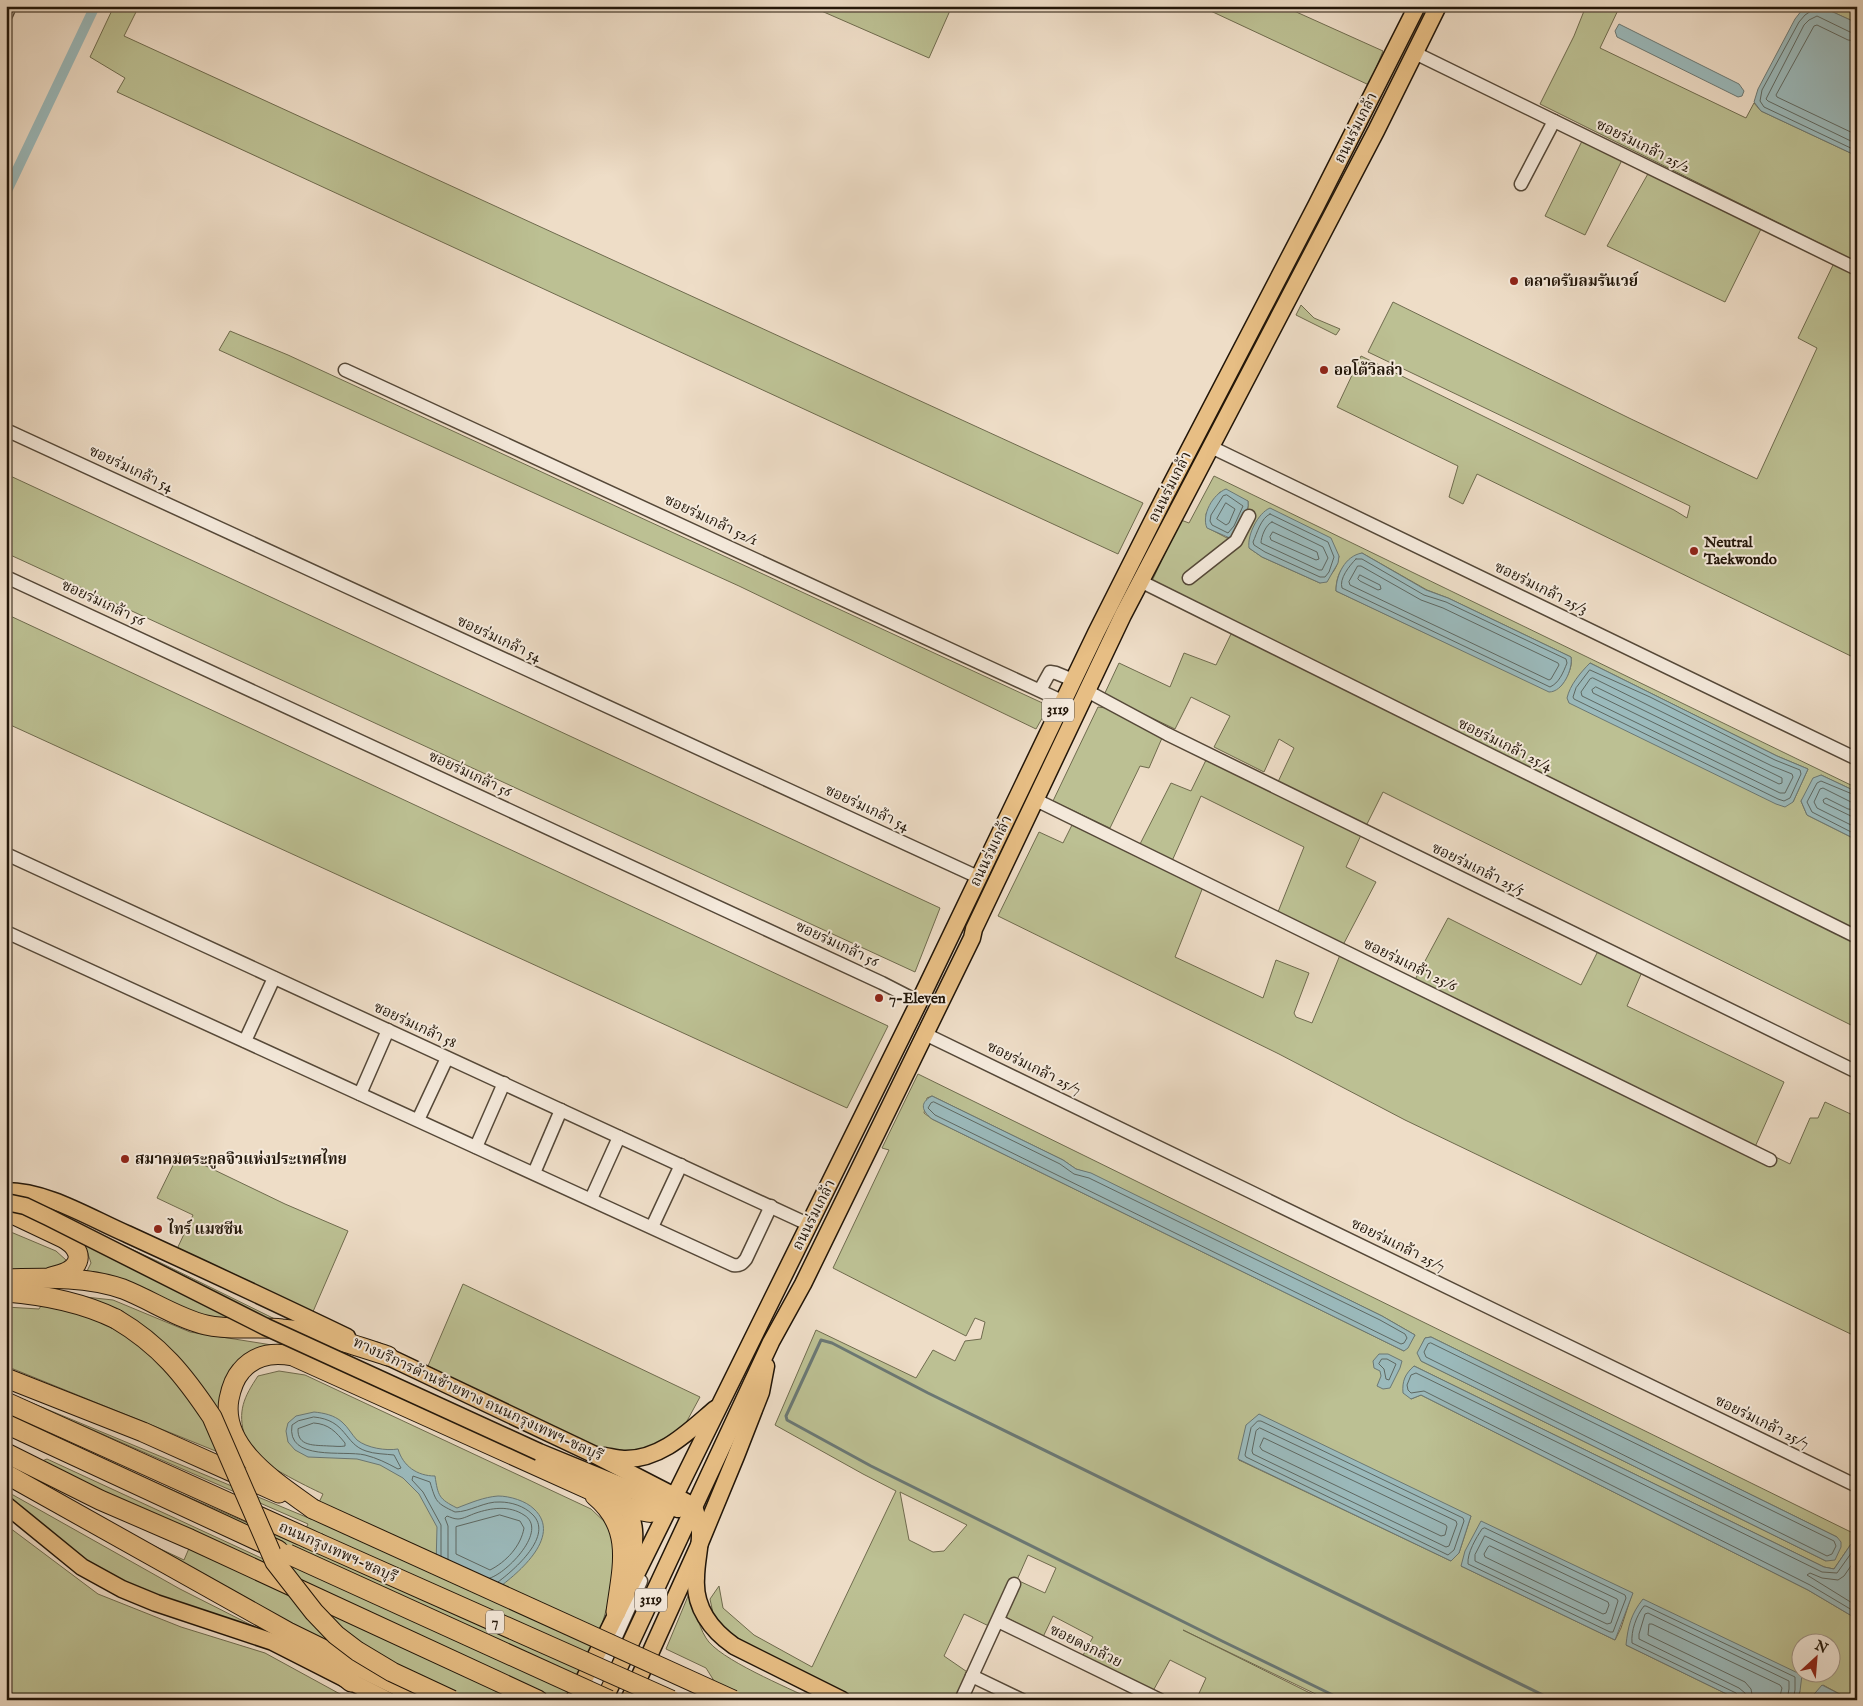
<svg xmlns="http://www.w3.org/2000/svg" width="1863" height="1706" viewBox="0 0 1863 1706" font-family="'IM FELL English','Noto Serif Thai',serif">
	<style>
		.green { fill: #bcc093; stroke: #6f6b4e; fill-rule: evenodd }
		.water { fill: #9bbabc; stroke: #6b7874 }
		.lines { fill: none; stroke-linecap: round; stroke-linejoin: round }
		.shore { stroke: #5e6862; stroke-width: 1 }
		.stream { stroke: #6b7874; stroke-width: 3 }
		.canal { stroke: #9bbabc; stroke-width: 10 }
		.minor-casing { stroke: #554838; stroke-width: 15 }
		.major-casing { stroke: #221609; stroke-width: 19 }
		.highway-casing { stroke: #221609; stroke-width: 21 }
		.minor { stroke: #f4e9db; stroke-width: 12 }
		.major { stroke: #e7be84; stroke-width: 16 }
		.highway { stroke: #e7be84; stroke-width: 19 }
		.major-bridge-casing { stroke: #221609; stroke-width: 19; stroke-linecap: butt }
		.highway-bridge-casing { stroke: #221609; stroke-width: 21; stroke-linecap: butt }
		.major-bridge { stroke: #e7be84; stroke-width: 16 }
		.highway-bridge { stroke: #e7be84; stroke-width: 19 }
		.poi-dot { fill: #8f2418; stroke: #f4e9db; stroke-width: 2 }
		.labels { text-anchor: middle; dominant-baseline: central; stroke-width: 4; stroke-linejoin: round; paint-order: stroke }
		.shield { fill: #f4e9db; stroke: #615548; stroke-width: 1 }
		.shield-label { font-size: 14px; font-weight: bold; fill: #221609 }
		.street-label { font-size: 15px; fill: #221609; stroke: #f4e9db }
		.poi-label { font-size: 15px; font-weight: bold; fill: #221609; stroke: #f4e9db; text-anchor: start }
	</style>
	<rect width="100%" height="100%" fill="#eeddc7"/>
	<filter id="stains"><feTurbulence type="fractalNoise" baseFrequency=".004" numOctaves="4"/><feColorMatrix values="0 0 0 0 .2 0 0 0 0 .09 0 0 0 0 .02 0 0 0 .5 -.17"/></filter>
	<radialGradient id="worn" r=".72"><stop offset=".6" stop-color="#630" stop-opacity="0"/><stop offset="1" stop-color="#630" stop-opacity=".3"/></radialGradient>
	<g class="green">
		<polygon points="114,6 139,6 124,36 1143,503 1118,554 117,92 125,78 90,57"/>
		<polygon points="810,6 952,6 929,58"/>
		<polygon points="1200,6 1283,6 1383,51 1369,85"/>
		<polygon points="1586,6 1620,6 1600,48 1746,118 1754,103 1761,111 1857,156 1857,262 1540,104 1574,36"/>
		<polygon points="1819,6 1851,6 1857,9 1857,23"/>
		<polygon points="1583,139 1623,158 1585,235 1545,216"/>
		<polygon points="1649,172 1762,227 1725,302 1607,246"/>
		<polygon points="1834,263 1857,274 1857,659 1477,474 1463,504 1449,497 1458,466 1337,407 1361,356 1674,510 1687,518 1690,506 1368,352 1393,302 1629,418 1757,479 1817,348 1798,338"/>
		<polygon points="1301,305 1314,318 1340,329 1336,335 1296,315"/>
		<polygon points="230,331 288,355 1049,706 1036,729 739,586 219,350"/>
		<polygon points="6,474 940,908 915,972 6,553"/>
		<path d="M1214,476L1857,788V792L1821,775L1801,801L1807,815L1857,840V930L1151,583L1181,520L1189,523ZM1220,492L1248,501C1250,516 1237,530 1227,538L1208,528L1206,514ZM1249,548L1339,556C1337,570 1331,576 1320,583L1262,557ZM1362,553L1427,590L1448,598L1571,657C1573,669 1566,678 1560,687L1451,645L1336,591C1336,570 1346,562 1362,553ZM1590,663L1777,756L1808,769L1793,802Z"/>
		<polygon points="6,614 888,1026 847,1108 6,723"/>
		<polygon points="1232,632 1857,942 1857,1028 1383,792 1366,826 1277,784 1294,748 1279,739 1264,772 1214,747 1230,716 1191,697 1175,729 1104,695 1119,663 1170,687 1184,653 1216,665"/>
		<polygon points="1098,707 1106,708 1162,738 1149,768 1140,766 1110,828 1053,801"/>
		<polygon points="1207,758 1362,833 1346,867 1376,882 1343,945 1278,912 1304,847 1201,796 1172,861 1139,846 1171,783 1191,791"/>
		<polygon points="1072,825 1203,887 1175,957 1263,998 1276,960 1309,973 1294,1013 1296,1017 1312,1023 1340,955 1410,989 1448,918 1581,985 1598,951 1642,972 1627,1006 1784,1082 1755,1147 1790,1164 1810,1118 1818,1118 1825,1102 1857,1117 1857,1337 1405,1120 1279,1054 998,916 1039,832 1063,843"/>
		<path d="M918,1074L1857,1535V1547L1851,1544L1834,1569L1824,1567L1414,1366L1411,1399L1421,1395L1808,1590L1857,1619V1700H1851L1823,1685L1809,1700H1797L1800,1691L1626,1645L1739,1700H1328L1183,1630L1324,1700H1196L1206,1678L1170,1660L1153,1691L1082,1657L1093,1637L1053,1616L1043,1637L1002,1615L995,1629L964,1614L944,1656L976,1678L964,1700H850L741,1645L714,1618L710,1599L719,1586L723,1608L754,1635L812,1667L896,1491L863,1474L775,1425L816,1330L916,1378L933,1350L955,1361L965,1341L981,1339L985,1322L975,1318L966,1336L833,1268L889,1150L882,1148ZM932,1096L1063,1160L1076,1169L1091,1174L1382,1316L1415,1335L1404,1351L932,1119L924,1113L927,1098ZM1431,1337L1837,1537L1826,1561L1421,1361L1418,1353L1425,1338ZM1239,1460L1471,1516L1459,1553L1451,1561ZM900,1492L967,1525L944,1551L933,1552L909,1540ZM1028,1555L1056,1568L1045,1593L1017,1580ZM1461,1566L1632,1593V1594L1621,1628L1615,1640ZM1800,1644H1830V1674H1800Z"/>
		<polygon points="179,1153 285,1204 348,1231 312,1314 177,1249 193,1215 157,1198"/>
		<polygon points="56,1214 157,1261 283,1323 203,1319 86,1273 91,1263 86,1248 70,1234"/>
		<polygon points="6,1230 56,1251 66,1260 66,1268 6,1272"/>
		<polygon points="463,1284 700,1397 681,1432 646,1450 624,1453 603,1451 428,1366"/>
		<polygon points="49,1293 113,1300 190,1332 272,1345 288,1343 325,1349 275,1346 242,1360 218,1452 6,1366 6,1307 39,1309"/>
		<path d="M279,1371L305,1375L591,1509L607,1524L618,1546L610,1597L595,1648L571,1700H395L98,1573L6,1498V1491L180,1589L257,1628L271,1617L105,1523L184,1560L196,1532L37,1463L47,1459L285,1569L296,1549L49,1436L298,1545L308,1524L20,1398L311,1519L323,1494C306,1486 257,1462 248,1448C246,1445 246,1440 245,1437C237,1411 244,1397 258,1376Z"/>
		<polygon points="6,1525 98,1594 181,1627 265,1653 351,1700 6,1700"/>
		<path d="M691,1589C695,1605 697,1624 706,1638C718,1659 789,1688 813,1700H726L706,1668L666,1649Z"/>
	</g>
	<g class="water">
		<polygon points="1813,6 1822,7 1857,23 1857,156 1761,111 1754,102 1758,89 1795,19 1802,10"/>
		<polygon points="1619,24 1739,84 1744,91 1742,96 1738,97 1617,37 1615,31"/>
		<path d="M1226,489L1248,501C1250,513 1238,529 1232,539L1207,528C1201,515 1213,494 1226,489Z"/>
		<path d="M1270,508L1331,538L1339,556L1338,563L1327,582L1320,583L1262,557L1249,548C1247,535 1258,513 1270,508Z"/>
		<path d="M1362,553L1426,590L1448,598L1571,657C1573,669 1563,692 1549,692L1336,591C1336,575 1345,556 1362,553Z"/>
		<path d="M1590,663L1777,756L1808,769L1793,802L1785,807L1776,804L1569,703L1567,698C1570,685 1580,673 1590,663Z"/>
		<polygon points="1821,775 1857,792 1857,840 1807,815 1801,801 1813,778"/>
		<path d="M932,1096L1063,1160L1076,1169L1091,1173L1382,1316L1415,1335L1408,1348L1404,1351L932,1119C922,1111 919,1103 932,1096Z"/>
		<polygon points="1431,1337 1837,1537 1841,1542 1841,1547 1835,1560 1826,1561 1421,1361 1417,1353 1425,1338"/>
		<polygon points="1379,1354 1388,1354 1402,1361 1400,1368 1390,1388 1383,1389 1377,1386 1381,1376 1380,1371 1374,1368 1373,1361"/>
		<path d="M1414,1366L1824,1567L1834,1569L1851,1544L1857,1547V1619L1808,1590L1421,1395L1411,1399L1403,1393C1402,1381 1405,1374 1414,1366Z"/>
		<path d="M314,1412C324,1413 334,1415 342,1422C348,1427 352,1435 357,1440C367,1448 386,1451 398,1449C403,1466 417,1476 435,1476C438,1496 439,1499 457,1508C470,1503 484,1497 498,1496C510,1496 526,1501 534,1509C564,1537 515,1576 494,1591L436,1566L437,1527L419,1494L403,1478L380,1465L357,1459L308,1457L295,1450L288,1442L286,1431L288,1423L296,1416Z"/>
		<polygon points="1259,1414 1471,1516 1459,1553 1451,1561 1238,1459 1246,1425"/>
		<polygon points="1481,1521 1633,1593 1615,1640 1461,1566 1465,1551"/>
		<path d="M1643,1599L1802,1675L1800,1691L1797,1700H1739L1626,1645C1628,1626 1631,1614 1643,1599Z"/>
		<polygon points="1822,1685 1851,1700 1809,1700"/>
	</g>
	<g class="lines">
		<g class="shore">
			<polyline points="1812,6 1811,11 1805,15 1799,22 1762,90 1760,101 1764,107 1857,151"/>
			<polyline points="1857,34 1850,32 1817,16 1809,20 1804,25 1766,99 1768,101 1857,144"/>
			<polyline points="1857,41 1848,40 1817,25 1814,26 1776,95 1777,97 1857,135"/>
			<polygon points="1227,495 1243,506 1234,526 1228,533 1212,525 1210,521 1211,515 1223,496"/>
			<polygon points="1226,503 1235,509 1229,523 1226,525 1217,519"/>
			<path d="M1270,514L1328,542L1334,557L1329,572L1325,577H1320L1265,552L1254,545L1253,542C1257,533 1261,518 1270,514Z"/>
			<path d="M1272,522L1323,547L1328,558L1322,570H1319L1261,543C1261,537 1266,524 1272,522Z"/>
			<polygon points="1273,532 1317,552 1319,559 1316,560 1271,540 1270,537"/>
			<path d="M1356,559H1362L1424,595L1446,602L1566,659L1567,663C1563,673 1559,683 1550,687L1342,588C1339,579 1349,566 1356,559Z"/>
			<polygon points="1358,566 1361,566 1421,600 1443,608 1558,663 1559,665 1551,679 1549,680 1350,585 1349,582"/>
			<polygon points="1360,575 1380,585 1381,589 1378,590 1360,581 1358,579"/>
			<polygon points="1590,670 1650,697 1775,760 1800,770 1801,774 1790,798 1784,801 1778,799 1574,699 1573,697 1576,688"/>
			<polygon points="1593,678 1772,766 1792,774 1793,777 1785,793 1780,793 1582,696 1581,692 1590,679"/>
			<polygon points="1596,687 1782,778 1782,783 1779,784 1593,693 1592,690"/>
			<polyline points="1857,796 1821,781 1817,783 1807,802 1812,812 1857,835"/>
			<polyline points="1857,803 1851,802 1823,788 1820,789 1814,802 1817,808 1857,828"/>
			<polyline points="1857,810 1848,809 1826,798 1823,800 1824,803 1857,819"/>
			<polygon points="934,1102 1060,1164 1074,1174 1089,1178 1380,1320 1405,1334 1407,1338 1404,1343 1401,1344 935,1115 928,1108 931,1103"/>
			<polygon points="1431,1343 1834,1541 1836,1546 1832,1554 1827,1556 1426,1357 1424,1352 1428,1344"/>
			<polygon points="1382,1359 1387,1359 1396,1364 1389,1380 1386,1379 1384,1369 1379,1364"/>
			<path d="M314,1417C347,1420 344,1444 366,1451C374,1454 386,1454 394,1455L401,1468L398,1469C387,1463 377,1458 365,1455C344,1450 286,1462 292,1425L298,1421Z"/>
			<polygon points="1258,1421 1261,1421 1463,1518 1464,1521 1454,1550 1448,1555 1246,1457 1245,1455 1251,1428"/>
			<path d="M314,1423C329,1424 336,1432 345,1443V1446C340,1447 334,1446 329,1446C315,1445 297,1447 298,1429Z"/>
			<polygon points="1260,1428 1456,1521 1457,1524 1449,1546 1446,1547 1253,1454 1252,1451 1256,1431"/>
			<polygon points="1264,1438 1446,1525 1447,1527 1445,1535 1441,1536 1262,1450 1260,1447"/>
			<path d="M500,1515L520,1521L524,1528C521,1546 506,1562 490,1570L456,1554V1527Z"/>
			<path d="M1485,1528L1625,1595L1626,1598L1613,1632H1610L1468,1564C1467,1553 1476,1538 1482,1529Z"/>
			<polygon points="1485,1536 1617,1599 1618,1601 1611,1623 1607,1624 1475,1561 1475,1555"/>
			<polygon points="1490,1546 1608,1602 1609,1605 1606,1613 1603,1614 1485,1557 1484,1554 1488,1547"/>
			<polyline points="1857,1551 1852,1552 1837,1573 1822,1572 1416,1373 1411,1375 1407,1385 1408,1390 1411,1393 1424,1391 1810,1585 1857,1613"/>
			<path d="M441,1556V1525L423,1492L412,1480L413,1476L430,1482C436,1502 436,1503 455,1512C470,1512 485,1501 500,1502C511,1502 524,1506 532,1514C555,1535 514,1570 498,1582"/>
			<polyline points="1857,1557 1844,1576 1838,1580 1822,1578 1810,1573 1807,1575 1857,1606"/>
			<path d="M448,1559V1526L445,1518L447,1516C450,1517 454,1519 458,1519C463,1519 470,1515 476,1513C491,1508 509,1505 524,1515C549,1530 507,1573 490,1578"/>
			<path d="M1740,1700L1736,1693L1632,1643C1631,1631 1636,1616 1644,1606H1646L1795,1677V1690L1793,1700"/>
			<polyline points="1746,1700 1745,1693 1739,1688 1639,1639 1639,1634 1645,1614 1648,1613 1789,1681 1789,1689 1787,1700"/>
			<polyline points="1753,1700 1751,1689 1745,1682 1648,1635 1649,1624 1652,1624 1780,1685 1782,1688 1779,1700"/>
		</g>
		<g class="stream">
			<polyline points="6,1179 9,1181"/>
			<polyline points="1343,1700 1222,1641 871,1466 787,1420 786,1416 821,1340 832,1343 928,1393 1553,1700"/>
		</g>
		<polyline class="canal" points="6,193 95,6"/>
		<g class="minor-casing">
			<g id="minor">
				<polyline points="6,15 10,6"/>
				<polyline points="1415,53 1857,269"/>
				<polyline points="1521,184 1554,121"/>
				<polyline points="345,370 1062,701"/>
				<polyline points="6,430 978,877"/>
				<polyline points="1211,447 1857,759"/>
				<polyline points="6,577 882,983 919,1002"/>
				<polyline points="1189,578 1236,541 1249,516"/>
				<polyline points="1140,581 1857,937"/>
				<polyline points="1040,690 1050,672 1056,673 1073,680"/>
				<polyline points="1087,691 1167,734 1857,1072"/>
				<polyline points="1036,800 1770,1160"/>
				<polyline points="6,854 810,1225"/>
				<path d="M6,932L733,1265C740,1266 742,1264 746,1259L771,1206"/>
				<polyline points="925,1034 1857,1486"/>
				<polyline points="245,1041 274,978"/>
				<polyline points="360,1094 388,1030"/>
				<polyline points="418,1120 447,1058"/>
				<polyline points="476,1147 504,1083"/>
				<polyline points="534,1173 561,1110"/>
				<polyline points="591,1199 619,1137"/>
				<polyline points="652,1227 681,1165"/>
				<polyline points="998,1621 1160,1700"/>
				<polyline points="972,1676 1022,1700"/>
				<polyline points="589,1697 641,1581"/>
				<polyline points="961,1700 1014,1584"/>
			</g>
		</g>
		<g class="major-casing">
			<g id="major">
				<path d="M6,1191C47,1191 90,1218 127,1234C201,1268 274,1302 347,1337"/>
				<path d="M376,1351L593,1454L694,1506L700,1526V1535C700,1549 696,1563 696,1578C694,1607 711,1630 734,1646L842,1700"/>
				<polyline points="539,1452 678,1509"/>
				<path d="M605,1456C611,1457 618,1459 624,1459C661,1460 689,1431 715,1409"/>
				<path d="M622,1500C640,1520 634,1550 630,1574"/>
				<polyline points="6,1505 82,1567 122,1589 156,1603 273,1642 387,1700"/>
				<polyline points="574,1700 919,1002 1096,633 1165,496 1316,206 1417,6"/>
				<polyline points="604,1700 771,1342 803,1284 972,938 974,929 1123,615 1376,131 1438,6"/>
				<polyline points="629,1700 700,1543 736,1456 761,1392 766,1366"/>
			</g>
		</g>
		<g class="highway-casing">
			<g id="highway">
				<path d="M6,1211L63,1238C76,1245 86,1259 70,1270C65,1274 57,1275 51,1277"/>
				<path d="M6,1279C45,1278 86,1276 123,1289C151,1300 177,1318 206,1325C231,1331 257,1326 282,1329C318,1332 354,1345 388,1356"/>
				<path d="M6,1292C45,1295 81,1302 116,1319"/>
				<polyline points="6,1378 143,1432 279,1493"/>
				<polyline points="6,1402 318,1543"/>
				<polyline points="6,1424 278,1550"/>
				<polyline points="6,1453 100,1500 190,1539 538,1700"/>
				<polyline points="6,1474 288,1632 427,1700"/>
				<path d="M595,1496C634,1528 622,1568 616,1612"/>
				<path d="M313,1509C279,1484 220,1449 229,1399C231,1389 234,1379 241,1371C254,1355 273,1352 293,1356L628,1507C647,1513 653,1516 671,1505"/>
				<polyline points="319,1656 351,1682"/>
			</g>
		</g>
		<use href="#minor" class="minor"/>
		<use href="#major" class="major"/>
		<use href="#highway" class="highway"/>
		<g class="major-bridge-casing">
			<polyline id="major-bridge" points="6,1202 25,1206 48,1217 266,1327 539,1452"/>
		</g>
		<g class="highway-bridge-casing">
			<g id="highway-bridge">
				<path d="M116,1319C160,1345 184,1375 212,1417L275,1562L314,1612L336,1635L357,1651L392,1672L452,1700"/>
				<polyline points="313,1509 733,1700"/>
				<polyline points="318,1543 671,1700"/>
				<polyline points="288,1554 609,1700"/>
			</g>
		</g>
		<use href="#major-bridge" class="major-bridge"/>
		<use href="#highway-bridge" class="highway-bridge"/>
	</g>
	<g class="poi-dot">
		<circle cx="1514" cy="281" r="5"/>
		<circle cx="1324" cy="370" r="5"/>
		<circle cx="1694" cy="551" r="5"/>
		<circle cx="879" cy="998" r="5"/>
		<circle cx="125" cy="1159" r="5"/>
		<circle cx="158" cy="1229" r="5"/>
	</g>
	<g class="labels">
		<g class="shield">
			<rect x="1042" y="698.5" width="32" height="23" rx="4"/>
			<rect x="635" y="1588.5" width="32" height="23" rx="4"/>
			<rect x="486" y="1610.5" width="18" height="23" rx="4"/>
		</g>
		<g class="shield-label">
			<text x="1058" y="710">3119</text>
			<text x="651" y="1600">3119</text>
			<text x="495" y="1622">7</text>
		</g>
		<g class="street-label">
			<text transform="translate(1356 128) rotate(-63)">ถนนร่มเกล้า</text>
			<text transform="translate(1643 146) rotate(26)">ซอยร่มเกล้า 25/2</text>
			<text transform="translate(131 469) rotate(25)">ซอยร่มเกล้า 54</text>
			<text transform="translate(1170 487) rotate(-63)">ถนนร่มเกล้า</text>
			<text transform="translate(711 520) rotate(25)">ซอยร่มเกล้า 52/1</text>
			<text transform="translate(1541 588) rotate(26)">ซอยร่มเกล้า 25/3</text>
			<text transform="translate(103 603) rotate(25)">ซอยร่มเกล้า 56</text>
			<text transform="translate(499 639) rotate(25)">ซอยร่มเกล้า 54</text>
			<text transform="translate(1505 745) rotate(26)">ซอยร่มเกล้า 25/4</text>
			<text transform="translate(470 774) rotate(25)">ซอยร่มเกล้า 56</text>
			<text transform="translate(867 808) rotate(25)">ซอยร่มเกล้า 54</text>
			<text transform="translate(991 851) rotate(-64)">ถนนร่มเกล้า</text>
			<text transform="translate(1478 869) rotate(26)">ซอยร่มเกล้า 25/5</text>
			<text transform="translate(837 944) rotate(25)">ซอยร่มเกล้า 56</text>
			<text transform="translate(1410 965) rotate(26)">ซอยร่มเกล้า 25/6</text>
			<text transform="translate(415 1025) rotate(25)">ซอยร่มเกล้า 58</text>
			<text transform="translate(1034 1068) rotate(26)">ซอยร่มเกล้า 25/7</text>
			<text transform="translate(814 1215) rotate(-63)">ถนนร่มเกล้า</text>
			<text transform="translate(1398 1245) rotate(26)">ซอยร่มเกล้า 25/7</text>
			<text transform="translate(478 1399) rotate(25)">ทางบริการด้านซ้ายทาง ถนนกรุงเทพฯ-ชลบุรี</text>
			<text transform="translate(1762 1422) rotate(26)">ซอยร่มเกล้า 25/7</text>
			<text transform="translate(338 1552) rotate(24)">ถนนกรุงเทพฯ-ชลบุรี</text>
			<text transform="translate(1086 1646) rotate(26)">ซอยดงกล้วย</text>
		</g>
		<g class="poi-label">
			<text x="1524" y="281">ตลาดรับลมรันเวย์</text>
			<text x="1334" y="370">ออโต้วิลล่า</text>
			<text x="1704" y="542">Neutral<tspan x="1704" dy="17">Taekwondo</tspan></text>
			<text x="889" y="998">7-Eleven</text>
			<text x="135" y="1159">สมาคมตระกูลจิวแห่งประเทศไทย</text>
			<text x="168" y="1229">ไทร์ แมชชีน</text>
		</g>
	</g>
	<rect width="1863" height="1706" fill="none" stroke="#eeddc7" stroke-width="25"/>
	<rect x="8" y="8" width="1848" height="1691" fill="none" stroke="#221609" stroke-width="2.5"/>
	<rect x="12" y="12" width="1838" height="1681" fill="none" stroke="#221609"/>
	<g transform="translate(1816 1658) rotate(26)"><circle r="24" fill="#f4e9db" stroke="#a09587"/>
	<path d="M0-4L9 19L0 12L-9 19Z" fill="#8f2418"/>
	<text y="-8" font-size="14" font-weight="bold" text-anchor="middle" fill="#221609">N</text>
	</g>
	<rect width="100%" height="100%" filter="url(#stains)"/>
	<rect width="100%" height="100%" fill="url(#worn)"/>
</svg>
